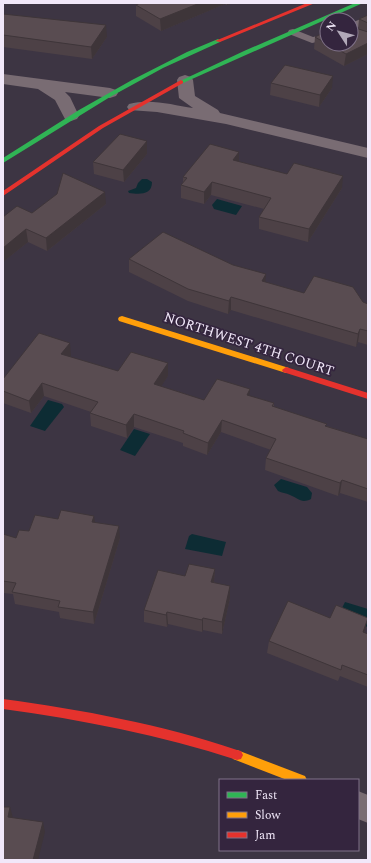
<svg xmlns="http://www.w3.org/2000/svg" width="371" height="863" viewBox="0 0 371 863" font-family="Spectral,serif">
	<style>
		.water { fill: #0d2c34 }
		.lines { fill: none; stroke-linecap: round; stroke-linejoin: round }
		.lane { fill: #796c73; fill-rule: evenodd }
		.street { fill: #796c73; fill-rule: evenodd }
		.fast { fill: #30b455; fill-rule: evenodd }
		.slow { fill: #ff9f0a; fill-rule: evenodd }
		.jam { fill: #e5322d; fill-rule: evenodd }
		.wall { fill: #4d4146 }
		.shaded-wall { fill: #3e3539 }
		.building { fill: #594c51; stroke: #3e3539 }
		.labels { text-anchor: middle; dominant-baseline: central; stroke-width: 3.5; stroke-linejoin: round; paint-order: stroke }
		.street-label { font-size: 14px; fill: #f1e8f9; stroke: #34253e }
	</style>
	<rect width="100%" height="100%" fill="#3d3543"/>
	<g class="water">
		<path d="M142,179H147L152,182C152,196 138,194 129,193L128,191L136,188L138,183Z"/>
		<polygon points="217,199 242,206 236,215 214,209 212,205"/>
		<polygon points="48,400 62,404 64,407 45,431 30,426"/>
		<polygon points="134,429 150,434 135,456 120,450"/>
		<path d="M281,479L307,487L312,493L311,499C301,504 298,498 290,495C286,493 282,493 278,491L274,485Z"/>
		<polygon points="192,534 226,542 222,556 185,549 189,536"/>
		<polygon points="345,602 368,609 368,627 337,618"/>
	</g>
	<g class="lines">
		<g class="lane">
			<polygon points="368,16 368,23 351,30 351,23"/>
			<polygon points="293,29 313,37 327,34 327,40 312,43 289,34 288,32 289,30"/>
		</g>
		<g class="street">
			<polygon points="3,74 110,88 116,90 118,93 116,96 110,98 65,92 70,97 79,116 77,119 71,121 65,119 55,100 38,89 3,84"/>
			<path d="M185,75L191,77L193,80L195,96L218,110L220,113L368,148V158L226,124L157,112L129,110L127,107L129,104C150,98 173,105 193,108L179,98L177,80L179,77Z"/>
			<polygon points="358,791 368,795 368,823 358,819"/>
		</g>
		<g class="fast">
			<polygon points="355,3 363,3 183,83 178,82 244,51"/>
			<polygon points="218,39 221,41 220,42 163,68 110,97 3,163 3,158 79,110 132,80 187,52"/>
		</g>
		<g class="slow">
			<polygon points="122,316 289,368 290,370 286,373 119,321 118,319 119,317"/>
			<polygon points="237,750 305,776 307,780 287,780 233,759 231,755 233,751"/>
		</g>
		<g class="jam">
			<polygon points="307,3 315,3 220,42 215,41"/>
			<polygon points="181,80 183,81 183,83 103,128 3,196 3,191 99,126"/>
			<polygon points="286,367 368,393 368,399 283,372 282,370"/>
			<path d="M3,699C83,710 160,724 237,750L241,751L243,755L241,759L237,760C160,735 83,720 3,709Z"/>
		</g>
	</g>
	<g class="wall">
		<polygon points="140,3 232,3 227,5 225,4 161,31 136,16 136,5"/>
		<polygon points="3,14 107,37 92,59 3,47"/>
		<polygon points="368,15 368,54 344,66 314,49 315,37 352,27 358,29 359,19"/>
		<polygon points="271,83 332,88 319,107 270,95"/>
		<polygon points="147,141 147,154 124,182 94,174 93,162"/>
		<polygon points="239,152 239,162 342,188 308,242 259,229 259,217 264,209 211,195 204,204 181,198 181,185 183,182 183,177"/>
		<polygon points="57,194 106,204 47,251 28,242 3,262 3,217 32,213"/>
		<polygon points="129,259 266,282 304,293 363,302 368,304 368,345 358,342 356,347 231,310 228,314 188,301 129,272"/>
		<polygon points="71,356 70,357 118,371 168,363 168,376 161,386 204,400 249,396 274,403 274,407 327,426 368,439 368,502 340,493 338,496 265,470 266,458 271,450 221,432 207,455 183,446 183,443 134,427 127,438 91,426 90,413 91,412 44,396 31,413 3,403 3,379"/>
		<polygon points="95,522 120,538 94,624 60,618 59,612 15,604 13,594 3,593 3,534 16,538 29,531"/>
		<polygon points="215,569 214,582 230,598 222,634 203,630 202,632 168,624 167,627 144,622 144,610 185,576"/>
		<polygon points="330,618 365,630 364,633 368,634 368,687 340,676 338,681 267,653 269,641"/>
	</g>
	<g class="shaded-wall">
		<polygon points="200,3 225,3 225,4 161,31 160,19"/>
		<polygon points="227,3 232,3 227,5"/>
		<polygon points="106,25 107,37 92,59 91,47"/>
		<polygon points="368,43 368,54 344,66 346,54"/>
		<polygon points="333,76 332,88 319,107 320,95"/>
		<polygon points="147,141 147,154 124,182 123,170"/>
		<polygon points="239,152 239,164 233,160"/>
		<polygon points="343,176 342,188 308,242 309,229"/>
		<polygon points="212,182 211,195 204,204 204,192"/>
		<polygon points="105,192 106,204 47,251 46,238"/>
		<polygon points="26,229 28,242 3,262 3,248"/>
		<polygon points="266,274 265,287 262,281"/>
		<polygon points="231,297 231,310 228,314 229,301"/>
		<polygon points="360,329 358,342 356,347 358,334"/>
		<polygon points="70,343 71,356 63,367 61,354"/>
		<polygon points="168,363 168,376 154,397 154,384"/>
		<polygon points="42,383 44,396 31,413 29,401"/>
		<polygon points="250,389 249,402 247,395"/>
		<polygon points="134,414 134,427 127,438 126,425"/>
		<polygon points="222,420 221,432 207,455 208,443"/>
		<polygon points="342,480 340,493 338,496 340,483"/>
		<polygon points="94,516 96,528 92,522"/>
		<polygon points="119,526 120,538 94,624 93,612"/>
		<polygon points="215,569 214,581 211,594 211,582"/>
		<polygon points="230,586 230,598 222,634 222,622"/>
		<polygon points="167,612 168,624 167,627 166,615"/>
		<polygon points="203,618 203,630 202,632 202,620"/>
		<polygon points="368,618 365,630 360,644 363,632"/>
		<polygon points="10,807 13,818 8,817"/>
		<polygon points="43,822 45,832 38,860 33,860"/>
	</g>
	<g class="building">
		<polygon points="140,3 200,3 160,19 136,5"/>
		<polygon points="3,14 106,25 91,47 3,35"/>
		<polygon points="368,15 368,23 359,19"/>
		<polygon points="351,24 352,27 368,32 368,43 346,54 328,44 351,44"/>
		<polygon points="327,31 327,44 315,37"/>
		<polygon points="285,65 333,76 320,95 271,83"/>
		<polygon points="120,134 147,141 123,170 93,162"/>
		<polygon points="210,144 239,152 233,160 287,174 294,163 343,176 309,229 259,217 271,198 212,182 204,192 181,185 187,178 183,177"/>
		<polygon points="63,173 105,192 46,238 26,229 3,248 3,217 17,206 32,213 57,194"/>
		<polygon points="163,232 233,265 266,274 262,281 304,293 314,276 353,287 363,302 368,304 368,331 360,329 358,334 231,297 229,301 188,289 129,259"/>
		<polygon points="39,333 70,343 61,354 118,371 131,352 168,363 154,384 204,400 217,379 250,389 247,395 274,403 272,406 327,424 325,426 368,439 368,489 342,480 340,483 266,458 276,439 222,420 208,443 183,433 184,431 134,414 126,425 90,413 98,402 42,383 29,401 3,391 3,379"/>
		<polygon points="61,510 94,516 92,522 119,526 93,612 58,607 60,601 12,592 16,583 3,581 3,534 16,538 19,530 29,531 35,515 58,519"/>
		<polygon points="189,564 215,569 211,582 230,586 222,622 203,618 202,620 167,612 166,615 144,610 158,570 185,576"/>
		<polygon points="288,601 330,618 336,605 368,618 363,632 368,634 368,675 342,665 341,670 269,641"/>
		<polygon points="3,807 10,807 8,817 43,822 33,860 3,860"/>
	</g>
	<g class="labels">
		<g class="street-label">
			<text transform="translate(249 344) rotate(18)">NORTHWEST 4TH COURT</text>
		</g>
	</g>
	<rect width="371" height="863" fill="none" stroke="#f1e8f9" stroke-width="8"/>
	<rect x="219" y="779" width="140" height="72" fill="#34253e" stroke="#807389"/>
	<rect x="227" y="792" width="20" height="6" fill="#30b455" stroke="#807389"/>
	<text x="255" y="799" font-size="12" fill="#f1e8f9">Fast</text>
	<rect x="227" y="812" width="20" height="6" fill="#ff9f0a" stroke="#807389"/>
	<text x="255" y="819" font-size="12" fill="#f1e8f9">Slow</text>
	<rect x="227" y="832" width="20" height="6" fill="#e5322d" stroke="#807389"/>
	<text x="255" y="839" font-size="12" fill="#f1e8f9">Jam</text>
	<g transform="translate(339 32) rotate(306)"><circle r="19" fill="#34253e" stroke="#807389"/>
	<path d="M0-3L7 15L0 10L-7 15Z" fill="#b2a9b9"/>
	<text y="-6" font-size="11" font-weight="bold" text-anchor="middle" fill="#f1e8f9">N</text>
	</g>
</svg>
